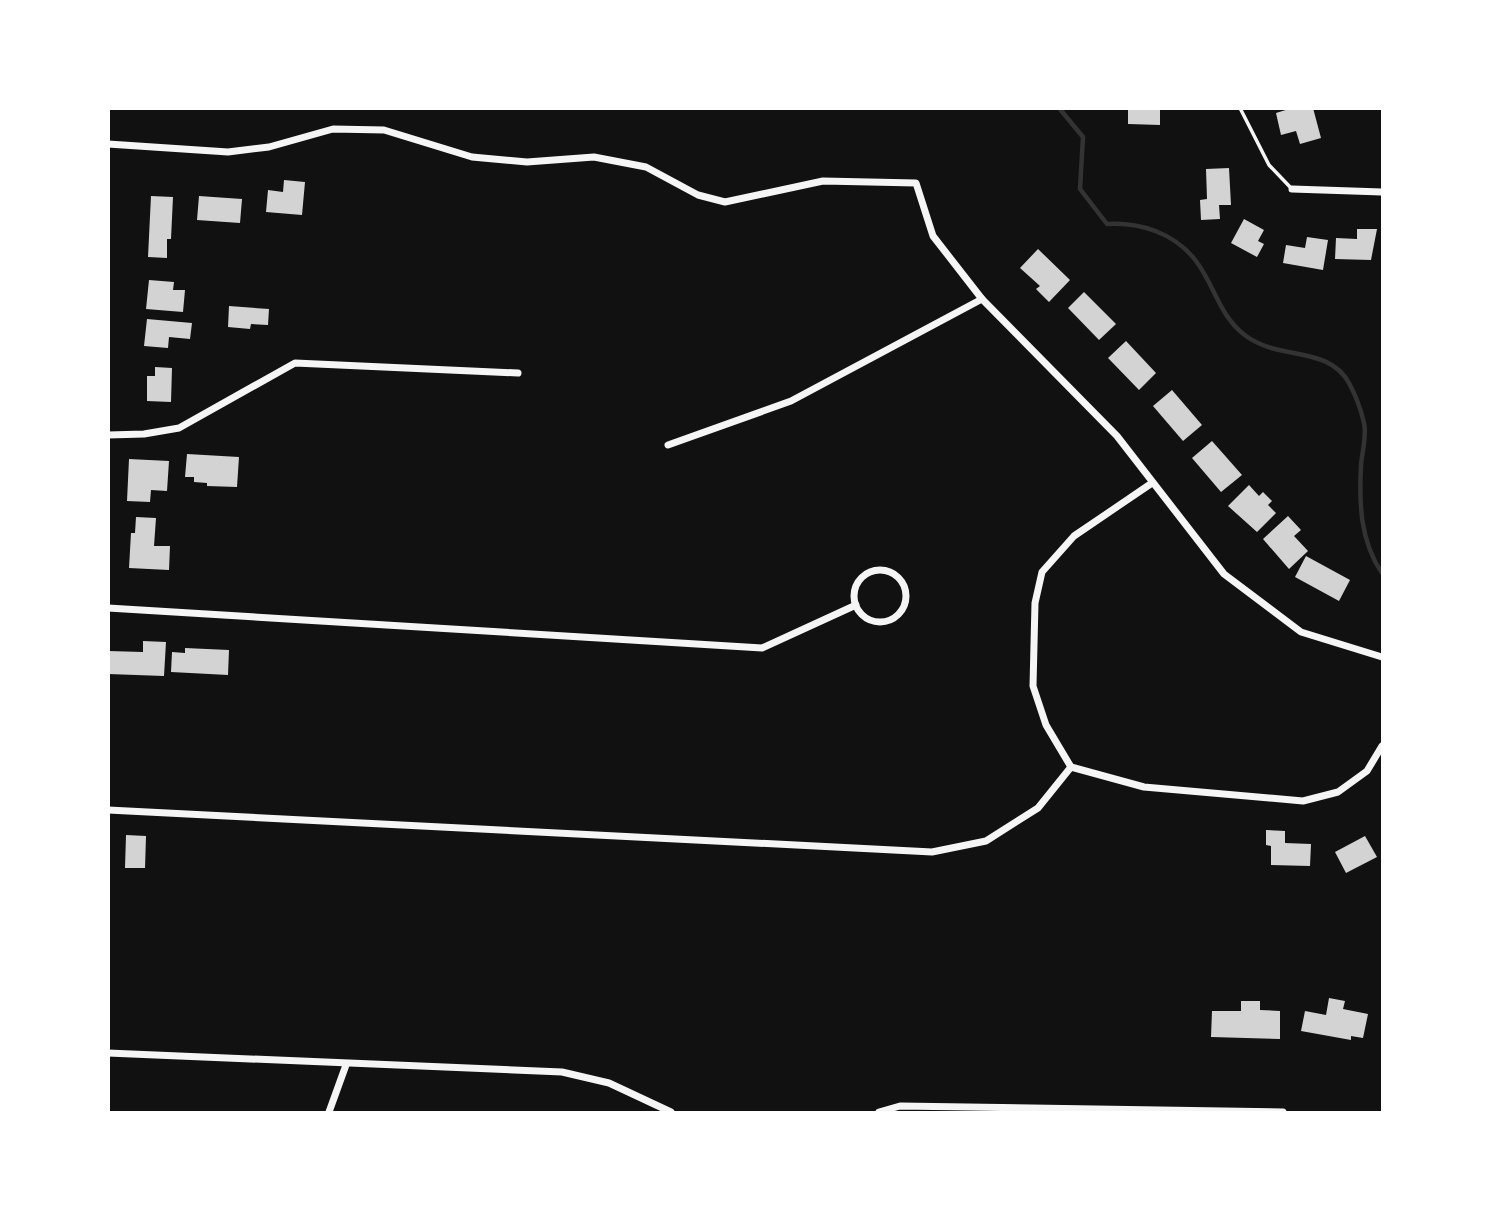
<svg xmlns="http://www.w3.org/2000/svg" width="1491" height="1221" viewBox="0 0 1491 1221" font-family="'Asap Condensed',sans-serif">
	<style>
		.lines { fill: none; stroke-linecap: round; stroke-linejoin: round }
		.stream { stroke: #333; stroke-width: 4.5 }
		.building { fill: #d3d3d3 }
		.service { stroke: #f5f5f5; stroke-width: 3.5 }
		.minor { stroke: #f5f5f5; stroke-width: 7 }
	</style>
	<rect width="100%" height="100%" fill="#111"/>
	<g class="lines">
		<path class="stream" d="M1059,108L1083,137L1080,189L1107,224C1140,222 1175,233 1196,261C1215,286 1219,316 1246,336C1280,361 1328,345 1349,383C1355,394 1361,410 1364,423C1367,436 1362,452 1361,465C1359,503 1360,541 1382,573"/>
	</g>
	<g class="building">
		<polygon points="1128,108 1160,108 1160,125 1128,124"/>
		<polygon points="1292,108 1313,108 1321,138 1300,144 1296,131 1281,135 1276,113"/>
		<polygon points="1229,168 1231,205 1219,205 1220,219 1201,220 1200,200 1207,199 1206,169"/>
		<polygon points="284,180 305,182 302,215 266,212 268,190 283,192"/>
		<polygon points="151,196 173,197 171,239 167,239 167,258 148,257"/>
		<polygon points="199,196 242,199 240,223 197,220"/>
		<polygon points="1244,219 1264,230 1258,241 1264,244 1257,257 1231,243"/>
		<polygon points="1357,229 1377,229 1371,260 1335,259 1336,238 1357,239"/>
		<polygon points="1307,237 1328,240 1323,270 1283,263 1286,245 1305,248"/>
		<polygon points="1038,249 1070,280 1049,302 1036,289 1040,286 1020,268"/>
		<polygon points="149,280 174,282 173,290 185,290 183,312 146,309"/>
		<polygon points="1084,292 1116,324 1099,340 1068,308"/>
		<polygon points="229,306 269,309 268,325 251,324 250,329 228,327"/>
		<polygon points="147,319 192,323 190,339 169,337 168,348 144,346"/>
		<polygon points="1126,341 1156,373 1139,390 1108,358"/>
		<polygon points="155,367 172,368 171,402 147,401 147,376 155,376"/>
		<polygon points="1172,390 1202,425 1183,441 1153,406"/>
		<polygon points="1212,441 1242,475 1221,492 1192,458"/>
		<polygon points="187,454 239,457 237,487 207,486 207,483 194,482 194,477 185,477"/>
		<polygon points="129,459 169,461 167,491 151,490 150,502 127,501"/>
		<polygon points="1249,485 1259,496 1263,492 1272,501 1268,505 1276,513 1257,532 1228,506"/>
		<polygon points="1288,516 1301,530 1294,536 1308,551 1289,569 1263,539"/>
		<polygon points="136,517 156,518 154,546 170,546 169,570 129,568 131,533 135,533"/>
		<polygon points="1306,556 1350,580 1339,601 1295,577"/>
		<polygon points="143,641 166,642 164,676 108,674 108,651 143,652"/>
		<polygon points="185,648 229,650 228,675 171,672 172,652 185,653"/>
		<polygon points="1266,830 1285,831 1285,843 1311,844 1310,866 1271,865 1271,846 1266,845"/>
		<polygon points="126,835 146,836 145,868 125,868"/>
		<polygon points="1365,836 1377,857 1346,873 1335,852"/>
		<polygon points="1329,998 1345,1001 1343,1009 1368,1014 1363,1038 1351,1036 1351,1040 1301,1031 1305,1011 1326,1015"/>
		<polygon points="1241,1001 1260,1001 1260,1010 1280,1011 1280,1039 1211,1037 1212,1011 1241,1011"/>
	</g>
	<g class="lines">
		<polyline class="service" points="1240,108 1269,165 1291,188"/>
		<g class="minor">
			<polyline points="108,144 228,152 269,147 333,129 384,130 472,157 527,162 594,157 646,167 698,195 725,202 823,181 916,183 933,236 982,299 1117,436 1224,574 1301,632 1382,657"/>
			<polyline points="1292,189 1382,192"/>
			<polyline points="108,435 144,434 179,428 295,363 518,373"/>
			<polyline points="668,445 791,401 982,299"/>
			<circle cx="880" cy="596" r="26"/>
			<polyline points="108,608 762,648 856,605"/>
			<polyline points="1071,767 1046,725 1033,686 1035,603 1042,572 1074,536 1152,483"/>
			<polyline points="1071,767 1144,787 1303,801 1338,792 1367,771 1382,746"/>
			<polyline points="108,810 932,852 986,841 1038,808 1071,767"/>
			<polyline points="108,1053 562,1072 609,1083 671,1112"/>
			<polyline points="329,1112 346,1065"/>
			<polyline points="879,1112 900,1106 1283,1112"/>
		</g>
	</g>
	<rect width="1491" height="1221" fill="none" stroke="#ffffff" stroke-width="220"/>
</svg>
